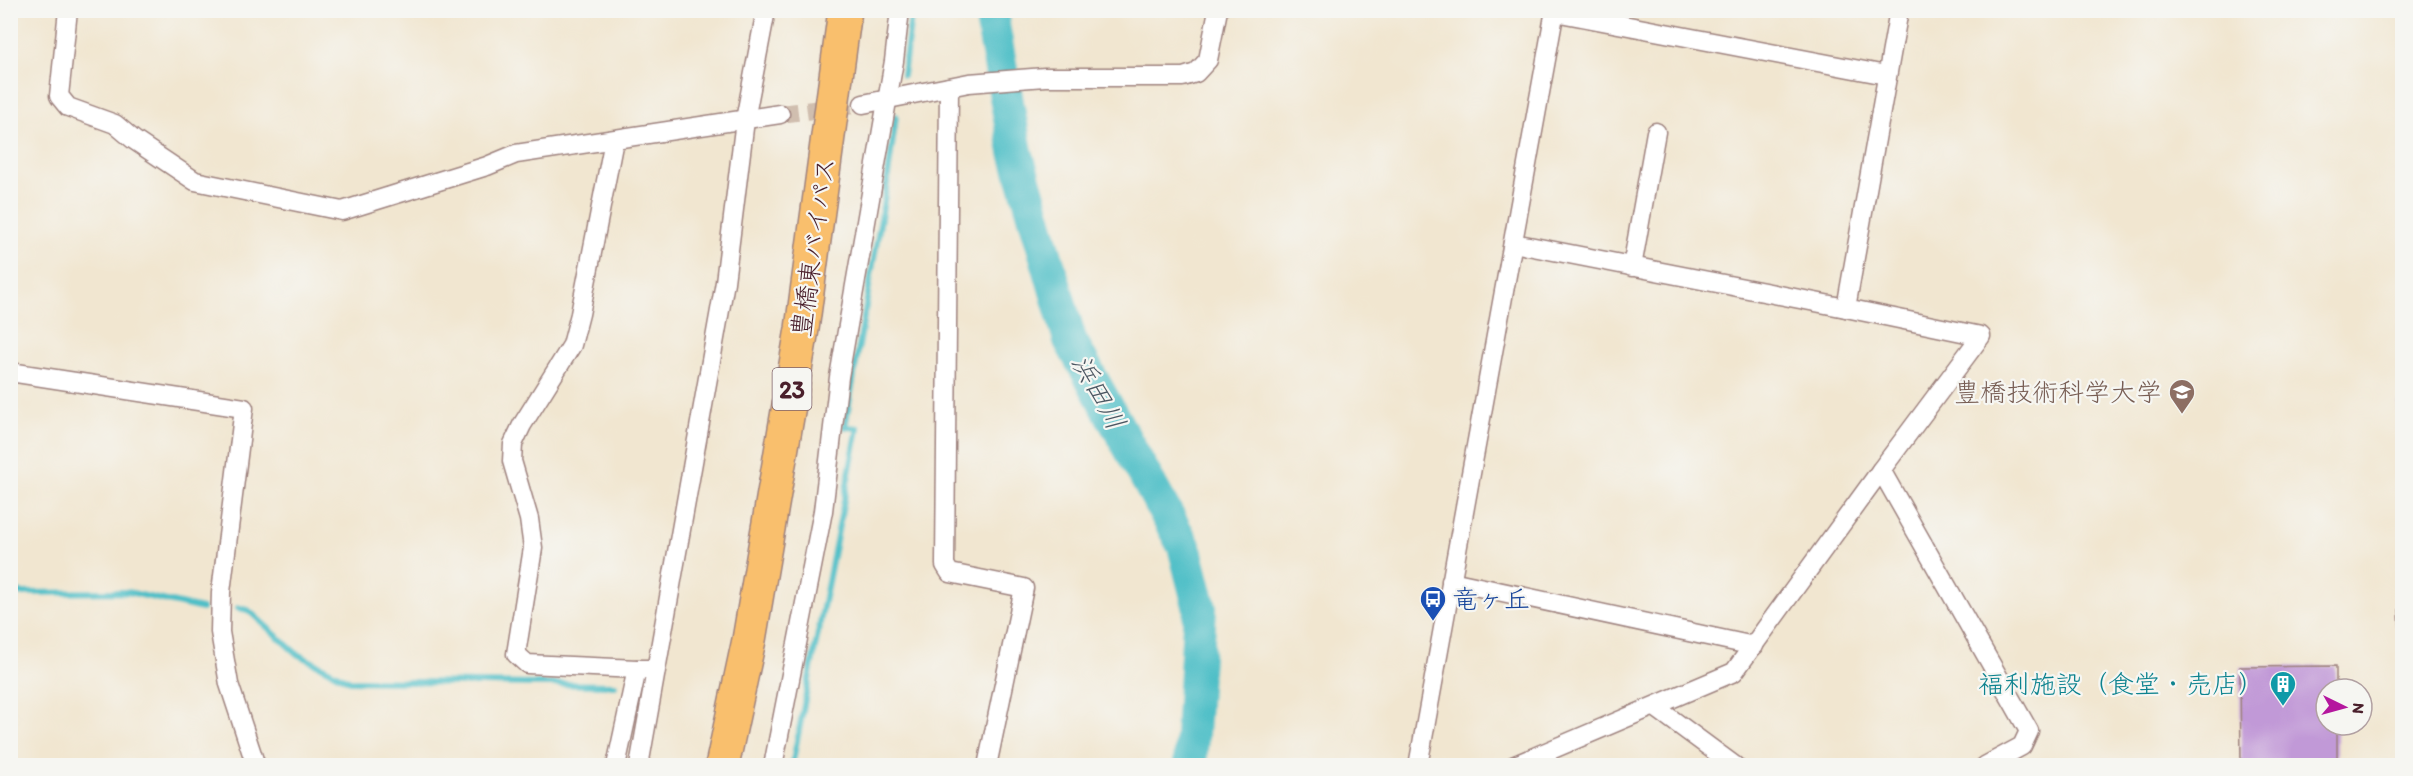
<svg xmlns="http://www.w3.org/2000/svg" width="2413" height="776" viewBox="0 0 2413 776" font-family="Itim,'Klee One',sans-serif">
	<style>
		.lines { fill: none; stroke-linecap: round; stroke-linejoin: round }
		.stream { stroke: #50bfc7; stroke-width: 6 }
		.river { stroke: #50bfc7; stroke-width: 34 }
		.building { fill: #c199d7 }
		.street-tunnel { stroke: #d0beaf; stroke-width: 18; stroke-dasharray: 18 9; stroke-linecap: butt }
		.street-casing { stroke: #9e827e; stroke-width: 21 }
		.highway-casing { stroke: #9e827e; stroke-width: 36 }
		.street { stroke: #fff; stroke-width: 18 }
		.highway { stroke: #f9bf6d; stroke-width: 33 }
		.labels { text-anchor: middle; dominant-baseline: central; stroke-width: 4.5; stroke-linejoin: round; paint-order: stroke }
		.shield { fill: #f6f6f2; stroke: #7e6067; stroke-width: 1.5 }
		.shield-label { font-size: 24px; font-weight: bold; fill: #4a1f2b }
		.street-label { font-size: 26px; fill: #4a1f2b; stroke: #f6f6f2 }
		.education-label { font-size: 26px; fill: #785e54; stroke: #f6f6f2; text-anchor: end }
		.transit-label { font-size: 26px; fill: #164399; stroke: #f6f6f2; text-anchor: start }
		.culture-label { font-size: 26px; fill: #0d838f; stroke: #f6f6f2; text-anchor: end }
		.water-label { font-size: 27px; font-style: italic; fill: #4c5762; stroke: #f6f6f2 }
	</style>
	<rect width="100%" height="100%" fill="#f6f6f2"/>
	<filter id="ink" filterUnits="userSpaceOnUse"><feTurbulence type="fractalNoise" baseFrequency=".0167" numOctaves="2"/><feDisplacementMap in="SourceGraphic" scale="12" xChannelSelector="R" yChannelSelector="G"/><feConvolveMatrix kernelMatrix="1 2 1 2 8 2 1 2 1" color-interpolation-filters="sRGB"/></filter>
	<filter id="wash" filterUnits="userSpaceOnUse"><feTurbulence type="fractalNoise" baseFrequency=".008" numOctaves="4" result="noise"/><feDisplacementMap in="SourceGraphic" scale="24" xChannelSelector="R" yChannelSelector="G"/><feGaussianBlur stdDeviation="1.35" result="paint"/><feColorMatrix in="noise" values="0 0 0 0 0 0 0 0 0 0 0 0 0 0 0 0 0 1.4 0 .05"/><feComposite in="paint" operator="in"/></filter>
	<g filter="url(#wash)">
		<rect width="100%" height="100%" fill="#f1e6d0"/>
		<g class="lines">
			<g class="stream">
				<polyline points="903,75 912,10"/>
				<polyline points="10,590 21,593 128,592 202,609"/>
				<polyline points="238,608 248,610 297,654 350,681 615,685"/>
				<polyline points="792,766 858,428 845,427 887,183 896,116"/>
			</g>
			<polyline class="river" points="994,10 993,25 1016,152 1070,340 1184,546 1200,609 1190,766"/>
		</g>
		<g id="blocks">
			<g class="building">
				<polygon points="2398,403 2402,403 2402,460 2401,460"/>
				<polygon points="2402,587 2402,656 2401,657 2398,588"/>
				<polygon points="2336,666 2336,689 2326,689 2326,725 2337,725 2337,760 2315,760 2315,766 2241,766 2240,667"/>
			</g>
		</g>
	</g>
	<g filter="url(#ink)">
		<use href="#blocks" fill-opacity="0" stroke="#9e827e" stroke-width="1.5"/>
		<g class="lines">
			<polyline class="street-tunnel" points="780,114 863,104"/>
			<g class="street-casing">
				<g id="street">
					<polyline points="68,10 59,96 68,107 115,124 134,140 195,181 342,211 487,166 516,154 780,114"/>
					<polyline points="1899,10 1846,308 1981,336 1881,470 2029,731 2022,746 1985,766"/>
					<polyline points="1555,12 1886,75"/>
					<polyline points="949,87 945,565 950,573 1024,588 987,766"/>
					<polyline points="863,104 969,83 1045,77 1183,77 1196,73 1208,60 1218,10"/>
					<polyline points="614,140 580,314 572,345 522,425 513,444 512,461 529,519 533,548 516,654 527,664 637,669"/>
					<polyline points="1513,243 1846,308"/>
					<polyline points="1632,267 1656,132"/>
					<polyline points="10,372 244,408 221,592 220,632 229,684 256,766"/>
					<polyline points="1451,581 1754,646"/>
					<polyline points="1655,707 1735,766"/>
					<polyline points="616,766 637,669 648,669"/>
					<polyline points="639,766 725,282 745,120 766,10"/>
					<polyline points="773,766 823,511 839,377 894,61 900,10"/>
					<polyline points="1418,766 1555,10"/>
					<polyline points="1513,766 1734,672 1881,470"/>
				</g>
			</g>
			<g class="highway-casing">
				<polyline id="highway" points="722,766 749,640 802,329 845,10"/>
			</g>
			<use href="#street" class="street"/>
			<use href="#highway" class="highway"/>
		</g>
	</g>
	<defs>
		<g id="university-pin" transform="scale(1.35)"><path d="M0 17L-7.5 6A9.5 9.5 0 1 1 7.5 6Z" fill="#8d6e63" stroke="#f6f6f2"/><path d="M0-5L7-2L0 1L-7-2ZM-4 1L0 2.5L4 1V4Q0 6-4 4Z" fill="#fff"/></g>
		<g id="bus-pin" transform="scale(1.35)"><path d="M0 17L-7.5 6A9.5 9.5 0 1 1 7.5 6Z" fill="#1a4fb4" stroke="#f6f6f2"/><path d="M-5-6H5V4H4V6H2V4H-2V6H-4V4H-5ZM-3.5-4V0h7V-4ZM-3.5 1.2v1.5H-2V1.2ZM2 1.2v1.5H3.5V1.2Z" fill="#fff"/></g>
		<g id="building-pin" transform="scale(1.35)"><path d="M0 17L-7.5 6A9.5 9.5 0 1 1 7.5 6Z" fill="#0f9aa8" stroke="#f6f6f2"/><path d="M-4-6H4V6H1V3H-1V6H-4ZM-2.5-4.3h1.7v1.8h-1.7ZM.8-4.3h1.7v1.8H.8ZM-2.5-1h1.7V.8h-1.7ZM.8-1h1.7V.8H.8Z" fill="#fff"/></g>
	</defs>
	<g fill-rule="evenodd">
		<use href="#university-pin" x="2182" y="392"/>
		<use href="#bus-pin" x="1433" y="599"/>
		<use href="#building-pin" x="2283" y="684"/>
	</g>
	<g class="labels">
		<rect class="shield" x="772.5" y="368" width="39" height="42" rx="4.5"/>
		<g class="shield-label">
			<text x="792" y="389">23</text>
		</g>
		<g class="street-label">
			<text transform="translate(813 247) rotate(-82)">豊橋東バイパス</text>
		</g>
		<g class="education-label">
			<text x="2162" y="392">豊橋技術科学大学</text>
		</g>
		<g class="transit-label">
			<text x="1452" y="599">竜ヶ丘</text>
		</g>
		<g class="culture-label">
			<text x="2264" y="684">福利施設（食堂・売店）</text>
		</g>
		<g class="water-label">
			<text transform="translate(1099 392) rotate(61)">浜田川</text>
		</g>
	</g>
	<rect width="2413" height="776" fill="none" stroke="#f6f6f2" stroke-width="36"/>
	<g transform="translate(2344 707) rotate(95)"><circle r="28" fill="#f6f6f2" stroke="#b1a0a2" stroke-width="1.5"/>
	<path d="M0-4.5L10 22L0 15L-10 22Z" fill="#b5179e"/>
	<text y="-9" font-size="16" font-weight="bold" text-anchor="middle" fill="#4a1f2b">N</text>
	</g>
</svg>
